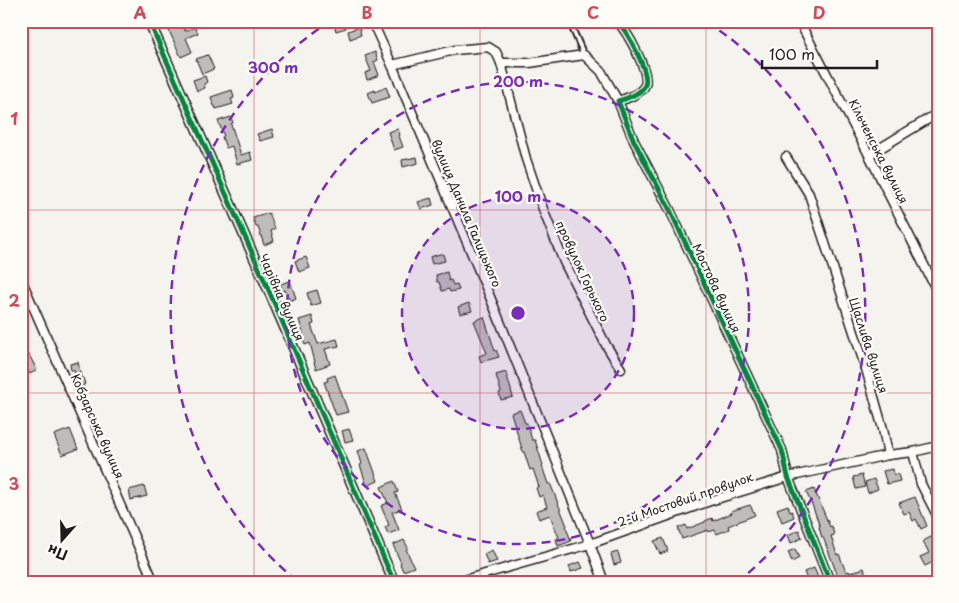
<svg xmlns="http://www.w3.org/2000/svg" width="959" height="603" viewBox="0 0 959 603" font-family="'Playpen Sans',sans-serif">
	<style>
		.building { fill: #bebdba; stroke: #1c1c1c }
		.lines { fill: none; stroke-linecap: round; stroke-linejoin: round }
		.service-casing { stroke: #1c1c1c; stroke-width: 8 }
		.minor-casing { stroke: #1c1c1c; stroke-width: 11 }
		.tertiary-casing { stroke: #1c1c1c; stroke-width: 12 }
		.service { stroke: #fdfcf7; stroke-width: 4 }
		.minor { stroke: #fdfcf7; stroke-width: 8 }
		.tertiary { stroke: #fdfcf7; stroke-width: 9 }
		.cycleway-casing { stroke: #fdfcf7; stroke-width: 8 }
		.cycleway { stroke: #00873e; stroke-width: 5 }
		.grid { fill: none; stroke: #d1495b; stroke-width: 1; stroke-opacity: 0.55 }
		.ring { fill: none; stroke: #7b2cbf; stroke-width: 2.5; stroke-dasharray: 9 6 }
		.labels { text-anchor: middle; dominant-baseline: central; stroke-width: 4.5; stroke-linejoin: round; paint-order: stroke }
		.street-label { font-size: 12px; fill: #1c1c1c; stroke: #fdfcf7 }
		.centre { fill: #7b2cbf; stroke: #fdfcf7; stroke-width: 2.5 }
		.ring-label { font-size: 15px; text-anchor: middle; font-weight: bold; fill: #7b2cbf; stroke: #fdfcf7; stroke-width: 4.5; stroke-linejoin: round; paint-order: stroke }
		.neatline { fill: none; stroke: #d1495b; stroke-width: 2 }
		.grid-label { font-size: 16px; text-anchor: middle; font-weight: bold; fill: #d1495b }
	</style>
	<rect width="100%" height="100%" fill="#f4f3ee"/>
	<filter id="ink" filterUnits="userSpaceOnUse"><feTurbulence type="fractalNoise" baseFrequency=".02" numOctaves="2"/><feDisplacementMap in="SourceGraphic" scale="10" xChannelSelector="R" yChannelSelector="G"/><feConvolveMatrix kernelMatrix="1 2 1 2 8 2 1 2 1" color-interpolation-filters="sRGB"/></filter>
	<g filter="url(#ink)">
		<g class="building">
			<polygon points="173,21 181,21 185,31 195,27 198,33 186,38 192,52 181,57 166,24"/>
			<polygon points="333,21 344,21 346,28 336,31"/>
			<polygon points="359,27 361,35 350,39 348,31"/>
			<polygon points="375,52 378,60 374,62 379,75 367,80 365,73 371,71 365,56"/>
			<polygon points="208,55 214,69 202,74 196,59"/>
			<polygon points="205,76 207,82 204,84 205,88 197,91 193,80"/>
			<polygon points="386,87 390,97 372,103 368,93 375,90 375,92"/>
			<polygon points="232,90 234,98 231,99 233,104 216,109 215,106 214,106 211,97"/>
			<polygon points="231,117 233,123 231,124 241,155 250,152 252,160 237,164 232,146 226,148 222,137 224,136 218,121"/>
			<polygon points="272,129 274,137 260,141 257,134"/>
			<polygon points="398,129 400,135 399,136 403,147 394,150 388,132"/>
			<polygon points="417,157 418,163 403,167 402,160"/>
			<polygon points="431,198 433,205 421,209 418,202"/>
			<polygon points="269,213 275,229 271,231 274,241 264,245 258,227 256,227 253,218"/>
			<polygon points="440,254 443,254 445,261 432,264 430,257"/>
			<polygon points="306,257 310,268 299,272 295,261"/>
			<polygon points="447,272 449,281 451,280 453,285 457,284 459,290 450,292 449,289 442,291 439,282 437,282 436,275"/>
			<polygon points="290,281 296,298 290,301 285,290 283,291 280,284"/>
			<polygon points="317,290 321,303 311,306 307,293"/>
			<polygon points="469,303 472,311 460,314 458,307"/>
			<polygon points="312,316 314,324 311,325 318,344 337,339 339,346 325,349 330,364 316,369 314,362 315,362 310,343 305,345 301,334 303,333 299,320"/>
			<polygon points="484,317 495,351 496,350 499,357 481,362 479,356 487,353 474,321"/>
			<polygon points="28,353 37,370 30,374 21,357"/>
			<polygon points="78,362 81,378 83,378 85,384 83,385 84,392 79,393 74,370 71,370 70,364"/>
			<polygon points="506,372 513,397 501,400 499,393 501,392 496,375"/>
			<polygon points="335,375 348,412 336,415 324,382 328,381 327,378"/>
			<polygon points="520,410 525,423 527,423 532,440 535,440 543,465 542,466 548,484 550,483 567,526 566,527 571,541 558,546 556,539 559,538 550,515 539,519 536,511 547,507 543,495 539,497 536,488 539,487 533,469 530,470 524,452 523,452 511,413"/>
			<polygon points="70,429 78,449 62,455 54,435"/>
			<polygon points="349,429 353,440 345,442 342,431"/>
			<polygon points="366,448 378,481 367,486 360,465 362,464 358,451"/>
			<polygon points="893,469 894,475 898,474 900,481 887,484 883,471"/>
			<polygon points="862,475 865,487 856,489 853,477"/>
			<polygon points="874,479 878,489 868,493 865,482"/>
			<polygon points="394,481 398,492 395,493 402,509 392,512 399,530 388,534 385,527 389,525 381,506 388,503 381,487"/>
			<polygon points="144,486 147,496 131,500 129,490"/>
			<polygon points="814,489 830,527 832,526 834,535 831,536 837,555 839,554 846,572 849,571 850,573 864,568 866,575 863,576 866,582 840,582 823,537 822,538 819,527 820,527 813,507 806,492"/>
			<polygon points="915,497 927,526 921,529 916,519 913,521 909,512 904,514 899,503"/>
			<polygon points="750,505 755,515 728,526 729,529 717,534 715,530 709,532 708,530 682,539 678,528 686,525 687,529 705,522 705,521 712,518 713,521 732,513 731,511"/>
			<polygon points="788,505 790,512 792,511 794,517 782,522 777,509"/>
			<polygon points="799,530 802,538 791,543 788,535"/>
			<polygon points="933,536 938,545 937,573 933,562 925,566 920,557 929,553 923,541"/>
			<polygon points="663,538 668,551 660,554 654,541"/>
			<polygon points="404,540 408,548 406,549 414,567 403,571 400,564 401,563 393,545"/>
			<polygon points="795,549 799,558 792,562 788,552"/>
			<polygon points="492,550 497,561 488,564 484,554"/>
			<polygon points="618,552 621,563 614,565 611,554"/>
			<polygon points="580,562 583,568 571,572 569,566"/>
			<polygon points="814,568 820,582 808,582 804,572"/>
		</g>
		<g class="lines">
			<g class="service-casing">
				<polyline id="service" points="569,21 584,55"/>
			</g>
			<g class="minor-casing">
				<g id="minor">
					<polyline points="372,21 392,65 488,292 590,544 604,582"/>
					<path d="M617,21C627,31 650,72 645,85C642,93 626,99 618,101L634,141L670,210L782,450L788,477L830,582"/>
					<polyline points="799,21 869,155 938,293"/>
					<polyline points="501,63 529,63 584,55 601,71 618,101"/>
					<polyline points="392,65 455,50 488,47 496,52 501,63 526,159 544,212 564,262 606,345 621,369"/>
					<polyline points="869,155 938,113"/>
					<polyline points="786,157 809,194 866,369 883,429 888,455 913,452 921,484 938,517"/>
					<polyline points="21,279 154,582"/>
					<polyline points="913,452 938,446"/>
					<polyline points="457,582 590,544 710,501 788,477 888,455"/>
				</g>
			</g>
			<g class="tertiary-casing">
				<polyline id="tertiary" points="149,21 270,293 394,582"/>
			</g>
			<use href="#service" class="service"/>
			<use href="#minor" class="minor"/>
			<use href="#tertiary" class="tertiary"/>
			<g class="cycleway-casing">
				<g id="cycleway">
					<polyline points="149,21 270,293 394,582"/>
					<path d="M617,21C627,31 650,72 645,85C642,93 626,99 618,101L634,141L670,210L782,450L788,477L830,582"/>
				</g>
			</g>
			<use href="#cycleway" class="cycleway"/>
		</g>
	</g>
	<path class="grid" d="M254,21V582M480,21V582M706,21V582M21,210H938M21,393H938"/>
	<circle cx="518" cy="313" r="116" fill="#7b2cbf" fill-opacity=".12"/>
	<g class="ring">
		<circle cx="518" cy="313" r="116"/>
		<circle cx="518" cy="313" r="231"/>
		<path d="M297 581A347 347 0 0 1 329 22M707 22A347 347 0 0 1 739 581"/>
	</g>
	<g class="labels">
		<g class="street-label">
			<text transform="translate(879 151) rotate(63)">Кільченська вулиця</text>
			<text transform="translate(467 213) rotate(67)">вулиця Данила Галицького</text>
			<text transform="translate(583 271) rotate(65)">провулок Горького</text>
			<text transform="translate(717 288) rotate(65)">Мостова вулиця</text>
			<text transform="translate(282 297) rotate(66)">Чарівна вулиця</text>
			<text transform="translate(869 345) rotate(72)">Щаслива вулиця</text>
			<text transform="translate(98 426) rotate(66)">Кобзарська вулиця</text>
			<text transform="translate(685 499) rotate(-19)">2-й Мостовий провулок</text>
		</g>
	</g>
	<circle cx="518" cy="313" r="8" class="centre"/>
	<g class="ring-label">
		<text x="273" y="73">300 m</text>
		<text x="518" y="87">200 m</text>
		<text x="518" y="202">100 m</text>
	</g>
	<rect width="959" height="603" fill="none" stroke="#fdfcf7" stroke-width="55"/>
	<g transform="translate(62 540) rotate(200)" stroke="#fdfcf7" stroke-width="4" paint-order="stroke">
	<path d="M0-4L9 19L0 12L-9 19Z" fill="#1c1c1c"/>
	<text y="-8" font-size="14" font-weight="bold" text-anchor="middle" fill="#1c1c1c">Пн</text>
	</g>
	<path d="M762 60v8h115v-8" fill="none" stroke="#1c1c1c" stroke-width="2.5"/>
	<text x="769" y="60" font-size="15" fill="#1c1c1c" stroke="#fdfcf7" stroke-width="4" paint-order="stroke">100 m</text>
	<rect x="28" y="28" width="904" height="548" class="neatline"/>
	<g class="grid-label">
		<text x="140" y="19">A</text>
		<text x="367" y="19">B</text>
		<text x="593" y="19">C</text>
		<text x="819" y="19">D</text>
		<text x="14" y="125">1</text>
		<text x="14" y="307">2</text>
		<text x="14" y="490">3</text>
	</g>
</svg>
